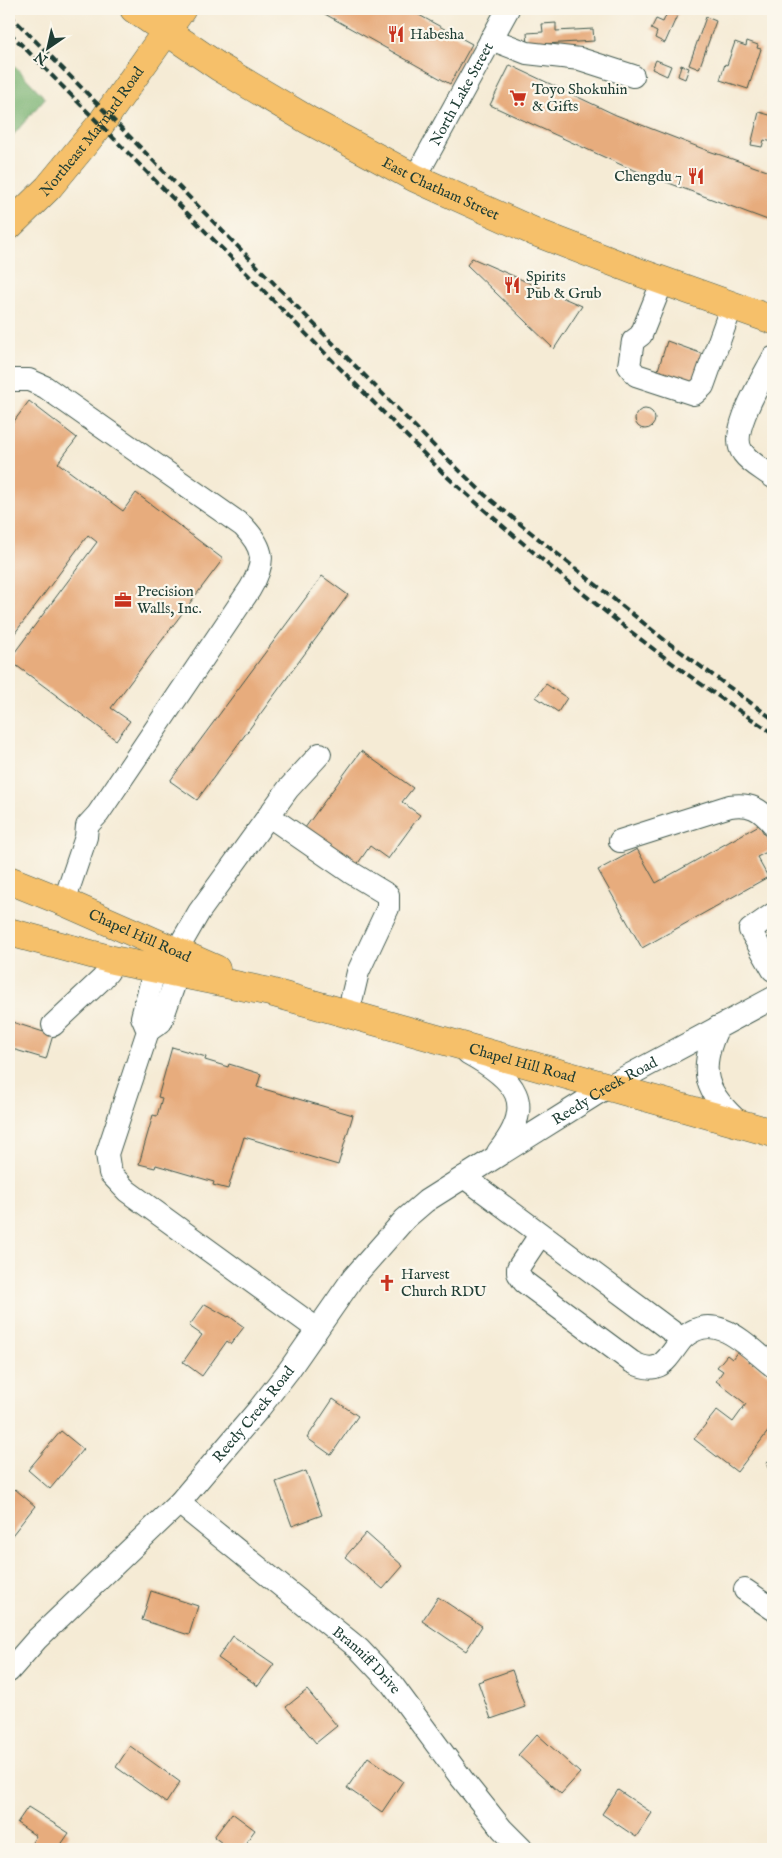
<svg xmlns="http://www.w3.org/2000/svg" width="782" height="1858" viewBox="0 0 782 1858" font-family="'IM FELL English',serif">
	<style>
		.forest { fill: #77b16f; stroke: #4b7752 }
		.building { fill: #e7ac7d }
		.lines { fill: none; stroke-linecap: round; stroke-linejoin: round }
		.minor-casing { stroke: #3f574c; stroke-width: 24 }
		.major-casing { stroke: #3f574c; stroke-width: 29 }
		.minor { stroke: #fff; stroke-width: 22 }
		.major { stroke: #f6c06b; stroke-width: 28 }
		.rail { stroke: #1f3d34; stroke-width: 4; stroke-dasharray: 8 4; stroke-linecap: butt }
		.labels { text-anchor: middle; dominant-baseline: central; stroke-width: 4.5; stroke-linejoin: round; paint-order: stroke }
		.poi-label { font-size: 15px; fill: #1f3d34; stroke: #fbf7ec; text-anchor: start }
		.street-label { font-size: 15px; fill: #1f3d34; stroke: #fbf7ec }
	</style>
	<rect width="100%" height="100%" fill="#fbf7ec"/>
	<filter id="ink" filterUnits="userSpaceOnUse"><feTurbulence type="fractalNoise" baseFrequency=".02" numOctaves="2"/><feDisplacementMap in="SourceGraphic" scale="10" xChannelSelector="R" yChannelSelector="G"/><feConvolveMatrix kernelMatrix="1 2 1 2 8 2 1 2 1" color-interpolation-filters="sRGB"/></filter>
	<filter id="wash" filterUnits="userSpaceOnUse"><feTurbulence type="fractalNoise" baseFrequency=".0096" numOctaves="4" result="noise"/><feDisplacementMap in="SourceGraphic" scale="20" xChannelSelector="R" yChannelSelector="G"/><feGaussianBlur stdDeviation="1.12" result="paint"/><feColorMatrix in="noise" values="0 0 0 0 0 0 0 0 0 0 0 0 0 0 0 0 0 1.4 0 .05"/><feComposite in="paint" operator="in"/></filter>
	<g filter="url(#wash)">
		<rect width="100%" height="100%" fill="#f5ebd5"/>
		<polygon class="forest" points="9,60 45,98 9,140"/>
		<g id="blocks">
			<g class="building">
				<polygon points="316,9 408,9 472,44 450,84"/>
				<polygon points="669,9 680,9 665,43 655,38 657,32 651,29 656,19 663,22"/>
				<polygon points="706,17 716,21 699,69 689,65"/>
				<polygon points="556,23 556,31 593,29 594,41 528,45 527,33 543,32 542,24"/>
				<polygon points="747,41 758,45 757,48 761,49 748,89 720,80 725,64 727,65 735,42 746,46"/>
				<polygon points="656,60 671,66 667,76 652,69"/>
				<polygon points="510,65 616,115 706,150 773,173 773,222 626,167 490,105"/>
				<polygon points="681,65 689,68 685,79 678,76"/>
				<polygon points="759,112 773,116 773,142 764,140 762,147 751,145"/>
				<polygon points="472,258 582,306 554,349 467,265"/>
				<polygon points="667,341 703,354 693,384 657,373"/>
				<polygon points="29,401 77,438 58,463 123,511 136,493 223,559 111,708 130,721 116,740 9,660 97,542 88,535 9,641 9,428"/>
				<circle cx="645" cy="419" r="10"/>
				<polygon points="322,576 348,595 197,800 170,781"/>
				<polygon points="546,684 567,698 558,712 536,697"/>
				<polygon points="361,751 413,788 402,802 420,815 388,859 370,846 354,869 302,832"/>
				<polygon points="759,825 773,849 757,857 768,877 642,948 598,870 637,849 656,883"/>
				<polygon points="9,1021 53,1035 46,1059 9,1048"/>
				<polygon points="172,1047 206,1057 205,1060 228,1067 229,1064 261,1074 257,1087 353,1115 338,1165 244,1137 228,1189 213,1185 214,1182 156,1165 155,1168 139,1164 153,1115 157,1116 162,1098 158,1097"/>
				<polygon points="205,1304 228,1317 229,1316 244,1327 231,1344 227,1341 202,1376 183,1362 202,1335 189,1326"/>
				<polygon points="738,1351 773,1378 773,1425 737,1472 694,1439 717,1410 733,1422 746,1404 716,1381 723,1371 717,1367 727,1355 732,1359"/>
				<polygon points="333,1399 358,1416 331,1455 307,1438"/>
				<polygon points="61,1431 83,1449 50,1489 28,1470"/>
				<polygon points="773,1460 773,1474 771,1475 766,1463"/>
				<polygon points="306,1471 322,1515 292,1526 276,1482"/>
				<polygon points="15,1489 35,1506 9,1539 9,1497"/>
				<polygon points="366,1533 403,1566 383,1589 345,1557"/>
				<polygon points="151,1591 198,1606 189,1635 142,1620"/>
				<polygon points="438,1597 482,1626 466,1651 422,1621"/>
				<polygon points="233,1636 274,1664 258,1686 218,1658"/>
				<polygon points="512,1670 525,1707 491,1719 478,1682"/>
				<polygon points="307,1690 337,1726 316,1743 286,1707"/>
				<polygon points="537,1734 580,1773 561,1794 518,1755"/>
				<polygon points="130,1746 180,1782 166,1803 116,1767"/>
				<polygon points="368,1757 403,1781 382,1812 347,1788"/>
				<polygon points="618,1790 652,1813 636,1837 602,1814"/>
				<polygon points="28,1807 69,1833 58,1849 28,1849 36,1836 17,1823"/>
				<polygon points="232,1813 255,1830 241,1849 230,1849 214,1837"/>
			</g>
		</g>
	</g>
	<g filter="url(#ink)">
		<use href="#blocks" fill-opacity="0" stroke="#3f574c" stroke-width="1"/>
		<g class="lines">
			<g class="minor-casing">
				<g id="minor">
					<polyline points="491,39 527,53 580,59 633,76"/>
					<path id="s1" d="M415,178L508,9"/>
					<polyline points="663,280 641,335 633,341 629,366 636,375 694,394 703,386 732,305"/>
					<path d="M773,358C763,378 727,434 743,453C750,463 764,470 773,477"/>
					<path d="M9,380H29L45,387L243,526C265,549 266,562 250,589L98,814L87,826L86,837L64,902"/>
					<polyline points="269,816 350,872 388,895 388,908 358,972 348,1014"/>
					<path d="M620,841L730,806C751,803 760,809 773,824"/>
					<polyline points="773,914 750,930 773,970"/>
					<polyline points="176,952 199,912 288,789 320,754"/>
					<polyline points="155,968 142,1017 148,1031 107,1154 110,1173 127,1191 317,1329"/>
					<polyline points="53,1025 102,979 108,972 113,960"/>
					<path d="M718,1027C697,1071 705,1093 741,1124"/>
					<polyline points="148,1031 161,1022 178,973"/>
					<path d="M468,1053C515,1079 538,1103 498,1152"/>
					<path d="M464,1177L682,1339C666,1360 660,1377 632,1362L524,1282L518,1273V1268L540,1235"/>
					<path d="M682,1339C715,1308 746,1345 773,1366"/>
					<path id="s2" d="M179,1503L359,1649L391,1683L462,1779L502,1829L522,1849"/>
					<polyline points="745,1590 773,1609"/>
					<path id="s3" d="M9,1671L37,1639L179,1503L258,1410L289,1370L353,1278L405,1219L426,1201L464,1177L609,1086L773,998"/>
				</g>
			</g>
			<g class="major-casing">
				<g id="major">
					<path id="s4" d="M134,9L219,67L308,120L415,178L535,232L641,273L773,320"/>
					<path id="s5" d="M9,226L48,188L100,125L182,9"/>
					<path id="s6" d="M9,880L64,902L216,969"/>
					<path id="s7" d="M9,932L113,960L270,992L773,1133"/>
				</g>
			</g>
			<use href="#minor" class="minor"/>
			<use href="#major" class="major"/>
			<g class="rail">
				<polyline points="9,14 436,448 485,495 540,540 666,641 773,719"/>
				<path d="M9,32L444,474C548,567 655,657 773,733"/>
			</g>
		</g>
	</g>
	<defs>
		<g id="restaurant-bare" transform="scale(1.35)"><path d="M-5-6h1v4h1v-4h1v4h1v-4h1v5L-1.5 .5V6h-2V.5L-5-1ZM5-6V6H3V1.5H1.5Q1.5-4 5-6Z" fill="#c8321e" stroke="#fbf7ec" stroke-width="2.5" paint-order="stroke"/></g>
		<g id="supermarket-bare" transform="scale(1.35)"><path d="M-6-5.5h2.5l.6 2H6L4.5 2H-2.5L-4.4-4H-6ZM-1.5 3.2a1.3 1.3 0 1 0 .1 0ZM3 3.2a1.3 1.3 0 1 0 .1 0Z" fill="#c8321e" stroke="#fbf7ec" stroke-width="2.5" paint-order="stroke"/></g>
		<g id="office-bare" transform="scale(1.35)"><path d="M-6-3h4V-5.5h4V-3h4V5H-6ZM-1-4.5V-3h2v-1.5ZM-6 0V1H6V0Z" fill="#c8321e" stroke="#fbf7ec" stroke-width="2.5" paint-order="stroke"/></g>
		<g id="church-bare" transform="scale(1.35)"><path d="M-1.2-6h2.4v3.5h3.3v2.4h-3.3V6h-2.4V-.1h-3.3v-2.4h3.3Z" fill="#c8321e" stroke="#fbf7ec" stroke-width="2.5" paint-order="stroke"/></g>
	</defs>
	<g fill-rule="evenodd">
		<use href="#restaurant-bare" x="396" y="34"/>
		<use href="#supermarket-bare" x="518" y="98"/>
		<use href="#restaurant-bare" x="696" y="176"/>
		<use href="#restaurant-bare" x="512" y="285"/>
		<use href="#office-bare" x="123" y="600"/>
		<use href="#church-bare" x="387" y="1283"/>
	</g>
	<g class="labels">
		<g class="poi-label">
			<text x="410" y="34">Habesha</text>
			<text x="532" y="89">Toyo Shokuhin<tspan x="532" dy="17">&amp; Gifts</tspan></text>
			<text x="682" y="176" text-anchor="end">Chengdu 7</text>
			<text x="526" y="276">Spirits<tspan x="526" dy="17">Pub &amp; Grub</tspan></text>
			<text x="137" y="591">Precision<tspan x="137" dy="17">Walls, Inc.</tspan></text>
			<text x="401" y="1274">Harvest<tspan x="401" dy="17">Church RDU</tspan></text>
		</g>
		<g class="street-label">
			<text stroke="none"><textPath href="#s1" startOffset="96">North Lake Street</textPath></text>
			<text stroke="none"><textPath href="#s5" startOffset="126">Northeast Maynard Road</textPath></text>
			<text stroke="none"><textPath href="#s4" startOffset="356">East Chatham Street</textPath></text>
			<text stroke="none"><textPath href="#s6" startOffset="142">Chapel Hill Road</textPath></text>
			<text stroke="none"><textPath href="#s7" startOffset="530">Chapel Hill Road</textPath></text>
			<text stroke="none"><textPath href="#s3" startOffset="840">Reedy Creek Road</textPath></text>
			<text stroke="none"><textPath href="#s3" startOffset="355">Reedy Creek Road</textPath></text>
			<text stroke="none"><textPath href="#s2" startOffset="245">Branniff Drive</textPath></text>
		</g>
	</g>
	<rect width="782" height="1858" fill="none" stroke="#fbf7ec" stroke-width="30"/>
	<g transform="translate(48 48) rotate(214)" stroke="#fbf7ec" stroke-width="4" paint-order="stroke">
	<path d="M0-4L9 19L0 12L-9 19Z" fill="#1f3d34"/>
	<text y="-8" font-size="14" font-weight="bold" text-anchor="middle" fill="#1f3d34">N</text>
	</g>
</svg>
